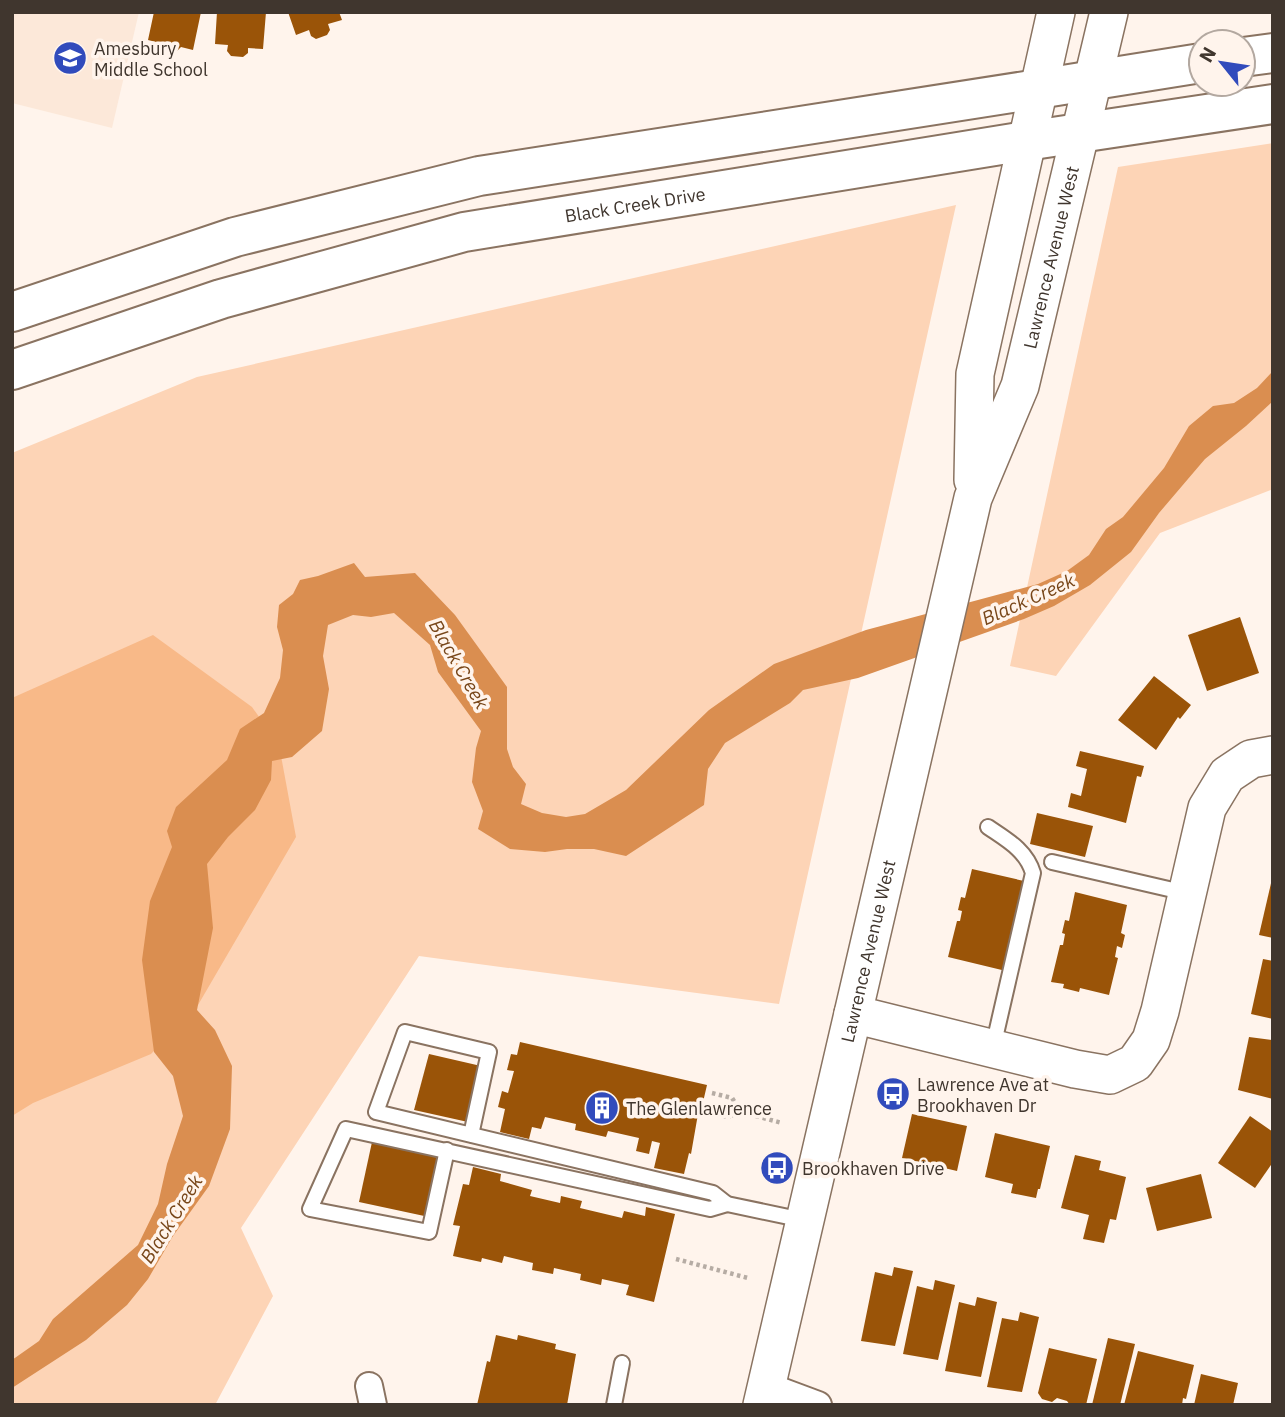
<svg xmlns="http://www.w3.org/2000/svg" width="1285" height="1417" viewBox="0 0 1285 1417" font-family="'IBM Plex Sans',sans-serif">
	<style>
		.built { fill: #fce8d9 }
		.green { fill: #fdd4b6 }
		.forest { fill: #f8b988 }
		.water { fill: #da8e50 }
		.building { fill: #9a5408 }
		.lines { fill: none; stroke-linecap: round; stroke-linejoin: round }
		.lane-casing { stroke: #8a7361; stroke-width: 18 }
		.street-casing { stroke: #8a7361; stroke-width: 30 }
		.secondary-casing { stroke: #8a7361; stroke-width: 40 }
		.primary-casing { stroke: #8a7361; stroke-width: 42 }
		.highway-casing { stroke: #8a7361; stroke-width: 42 }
		.path { stroke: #b6aca4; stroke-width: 4.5; stroke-dasharray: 3.5 3.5; stroke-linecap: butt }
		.lane { stroke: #fff; stroke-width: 14 }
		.street { stroke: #fff; stroke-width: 26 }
		.secondary { stroke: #fff; stroke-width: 37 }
		.primary { stroke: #fff; stroke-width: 38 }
		.highway { stroke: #fff; stroke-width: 38 }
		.labels { text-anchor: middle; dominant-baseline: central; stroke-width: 7; stroke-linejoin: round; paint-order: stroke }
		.poi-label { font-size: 18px; fill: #40362e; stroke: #fff4ec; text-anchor: start }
		.street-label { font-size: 18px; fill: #40362e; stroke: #fff4ec }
		.water-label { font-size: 19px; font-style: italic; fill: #784619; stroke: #fff4ec }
	</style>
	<rect width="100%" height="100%" fill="#fff4ec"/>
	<polygon class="built" points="12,12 139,12 112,128 12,103"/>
	<g class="green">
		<polygon points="1273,143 1273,489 1160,533 1056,676 1010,666 1118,167"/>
		<polygon points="956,205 779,1004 419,956 241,1228 273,1296 215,1405 12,1405 12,453 197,377"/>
	</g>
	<polygon class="forest" points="153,635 252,707 279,745 296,837 198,1005 151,1054 33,1103 12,1116 12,698"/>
	<polygon class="water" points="1273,371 1273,401 1246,426 1205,459 1159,513 1131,552 1090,585 1054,606 1024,619 858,678 803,690 790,703 725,743 708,769 704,805 626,856 594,849 567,849 545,852 510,849 478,829 483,811 472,782 476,748 481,731 438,672 430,645 394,613 371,617 353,615 328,625 323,656 329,689 322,731 292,757 272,761 271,780 255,810 228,837 207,864 213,928 197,1010 215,1030 232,1066 230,1129 209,1186 173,1236 148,1279 127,1305 86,1340 12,1388 12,1360 39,1341 53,1319 138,1245 158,1204 167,1164 183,1116 173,1076 154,1052 142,960 150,901 172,847 167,831 176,807 227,760 240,729 264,713 280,678 283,650 277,627 279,605 293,594 300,580 318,576 354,563 365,577 415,573 455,615 507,687 507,749 513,767 526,784 521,804 542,813 566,817 585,814 626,790 709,710 774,664 866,630 1038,584 1067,571 1089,555 1106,529 1123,517 1164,468 1189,426 1213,406 1234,403 1257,388"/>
	<g class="building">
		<polygon points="154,12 201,12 193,50 181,47 177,51 165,49 164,44 148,40"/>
		<polygon points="217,12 266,12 263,49 248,48 248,53 243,57 231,56 227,51 228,45 215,44"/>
		<polygon points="288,12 339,12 342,20 328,24 330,30 327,35 316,39 311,36 309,30 296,35"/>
		<polygon points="1240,617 1259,673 1207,691 1188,635"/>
		<polygon points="1154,676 1191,705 1180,719 1178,717 1156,750 1118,720"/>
		<polygon points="1080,751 1144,766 1141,777 1137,776 1126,823 1068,807 1071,793 1081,796 1087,769 1076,766"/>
		<polygon points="1037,813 1093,826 1085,857 1030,844"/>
		<polygon points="972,869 1024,881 1017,910 1021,911 1018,924 1014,923 1006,971 948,957 957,921 960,921 962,911 958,910 961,897 965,898"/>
		<polygon points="1272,879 1273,879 1273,938 1259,935"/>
		<polygon points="1075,892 1127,905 1121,933 1125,935 1122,948 1117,946 1115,957 1118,958 1109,995 1080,988 1079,992 1063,988 1064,984 1051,982 1060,945 1063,945 1065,934 1062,933 1065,920 1069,921"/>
		<polygon points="1263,959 1273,961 1273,1019 1251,1014"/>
		<polygon points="1249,1037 1273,1040 1273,1099 1238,1090"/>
		<polygon points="520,1042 707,1085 700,1115 698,1114 691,1154 689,1153 684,1174 654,1168 660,1143 652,1141 649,1154 636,1151 639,1138 608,1131 606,1137 575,1130 576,1124 545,1117 541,1129 532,1127 529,1139 500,1132 505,1109 498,1107 502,1091 508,1093 514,1071 507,1070 511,1054 517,1055"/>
		<polygon points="429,1054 481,1066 468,1122 414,1110"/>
		<polygon points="912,1114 967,1126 957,1171 902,1158"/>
		<polygon points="1250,1116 1273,1132 1273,1162 1255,1188 1218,1163"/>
		<polygon points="995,1133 1050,1146 1040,1189 1038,1189 1036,1198 1011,1193 1013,1184 985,1177"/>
		<polygon points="372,1142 442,1157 429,1217 359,1202"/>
		<polygon points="1075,1155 1101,1161 1099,1170 1126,1177 1116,1220 1110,1219 1104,1243 1083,1239 1089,1215 1061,1208"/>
		<polygon points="473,1167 501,1174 500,1181 532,1190 530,1196 560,1203 561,1196 582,1201 580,1208 622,1218 624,1211 645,1216 646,1207 675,1214 654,1302 626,1295 629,1285 602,1279 601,1285 580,1280 581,1274 554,1268 553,1274 532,1270 533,1263 504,1256 502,1263 482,1258 481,1262 453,1256 460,1226 453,1225 463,1184 469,1185"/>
		<polygon points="1201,1174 1212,1218 1157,1231 1146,1188"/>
		<polygon points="894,1267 913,1271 895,1346 861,1341 875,1272 892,1276"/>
		<polygon points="935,1280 955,1285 938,1360 903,1354 917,1286 933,1290"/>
		<polygon points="977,1297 997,1302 981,1377 945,1371 959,1302 975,1306"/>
		<polygon points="1020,1312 1039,1317 1022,1392 987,1387 1002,1318 1018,1321"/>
		<polygon points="496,1335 517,1340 518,1335 556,1344 555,1349 576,1354 567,1405 477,1405 487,1361 490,1362"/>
		<polygon points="1108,1338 1135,1344 1120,1405 1092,1405"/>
		<polygon points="1049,1348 1097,1359 1086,1405 1070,1405 1067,1401 1057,1398 1052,1402 1042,1399 1038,1393"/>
		<polygon points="1138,1351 1194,1365 1186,1399 1183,1398 1182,1405 1124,1405"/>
		<polygon points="1201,1374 1238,1383 1233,1405 1194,1405"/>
	</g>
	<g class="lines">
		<g class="lane-casing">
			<g id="lane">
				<path d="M988,827C1007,840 1026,850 1033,873L993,1047"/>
				<polyline points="1052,862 1186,893"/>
				<polyline points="471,1135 489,1052 405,1032 376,1112 713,1193 727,1204 803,1220"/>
				<polyline points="447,1150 429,1232 310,1209 346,1129 710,1209 727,1204"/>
				<polyline points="614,1405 622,1363"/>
			</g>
		</g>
		<g class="street-casing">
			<g id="street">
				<polyline points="369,1386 373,1405"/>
				<polyline points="767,1386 818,1405"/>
			</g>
		</g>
		<g class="secondary-casing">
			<g id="secondary">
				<polyline points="973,480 975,374 1056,12"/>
				<polyline points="853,1014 1075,1069 1110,1075 1135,1063 1151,1040 1160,1011 1207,808 1227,775 1251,759 1273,755"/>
				<path id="s1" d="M762,1405L973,498L1020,386L1109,12"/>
			</g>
		</g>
		<g class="primary-casing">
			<g id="primary">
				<polyline points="1243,57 1273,53"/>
				<polyline points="1038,89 1201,63"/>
				<polyline points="1026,141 1273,104"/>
			</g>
		</g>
		<g class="highway-casing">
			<g id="highway">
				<polyline points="12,312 235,237 479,176 1038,89"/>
				<path id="s2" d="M12,370L221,299L464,232L1026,141"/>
			</g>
		</g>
		<g class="path">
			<polyline points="712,1093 732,1098 741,1112"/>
			<polyline points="709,1112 728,1117 741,1112 782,1123"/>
			<polyline points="676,1259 748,1278"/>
		</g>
		<use href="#lane" class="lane"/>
		<use href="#street" class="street"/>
		<use href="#secondary" class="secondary"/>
		<use href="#primary" class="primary"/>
		<use href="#highway" class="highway"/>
	</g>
	<defs>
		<g id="school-disc" transform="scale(1.75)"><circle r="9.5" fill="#314bbc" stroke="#fff4ec"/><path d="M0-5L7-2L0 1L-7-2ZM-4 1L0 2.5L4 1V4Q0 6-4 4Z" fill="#fff"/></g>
		<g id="bus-disc" transform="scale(1.75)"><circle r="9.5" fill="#314bbc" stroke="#fff4ec"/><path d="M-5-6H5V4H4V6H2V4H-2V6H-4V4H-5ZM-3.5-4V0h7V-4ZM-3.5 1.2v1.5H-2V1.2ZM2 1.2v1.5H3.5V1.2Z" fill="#fff"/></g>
		<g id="building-disc" transform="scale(1.75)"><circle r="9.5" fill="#314bbc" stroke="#fff4ec"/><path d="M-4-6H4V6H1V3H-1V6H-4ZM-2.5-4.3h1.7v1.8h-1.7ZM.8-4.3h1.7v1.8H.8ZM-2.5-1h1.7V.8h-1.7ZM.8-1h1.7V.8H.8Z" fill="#fff"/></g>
	</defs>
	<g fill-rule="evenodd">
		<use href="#school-disc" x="70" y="58"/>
		<use href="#bus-disc" x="893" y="1094"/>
		<use href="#building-disc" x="602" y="1108"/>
		<use href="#bus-disc" x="777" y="1168"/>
	</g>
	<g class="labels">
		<g class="poi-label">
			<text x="94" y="48">Amesbury<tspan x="94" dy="21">Middle School</tspan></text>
			<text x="917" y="1084">Lawrence Ave at<tspan x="917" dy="21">Brookhaven Dr</tspan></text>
			<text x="626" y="1108">The Glenlawrence</text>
			<text x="802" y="1168">Brookhaven Drive</text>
		</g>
		<g class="street-label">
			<text stroke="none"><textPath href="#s2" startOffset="646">Black Creek Drive</textPath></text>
			<text stroke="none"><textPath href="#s1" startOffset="1185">Lawrence Avenue West</textPath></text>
			<text stroke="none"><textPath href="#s1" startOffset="466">Lawrence Avenue West</textPath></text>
		</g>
		<g class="water-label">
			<text transform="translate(1028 599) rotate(-24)">Black Creek</text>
			<text transform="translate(459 664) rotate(60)">Black Creek</text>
			<text transform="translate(171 1219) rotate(-58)">Black Creek</text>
		</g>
	</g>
	<rect width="1285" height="1417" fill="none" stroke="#40362e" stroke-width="28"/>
	<g transform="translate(1222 63) rotate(300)"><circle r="33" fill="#fff4ec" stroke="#b3a8a0" stroke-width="2"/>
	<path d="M0-5L12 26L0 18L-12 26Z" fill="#314bbc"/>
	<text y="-10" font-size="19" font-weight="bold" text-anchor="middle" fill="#40362e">N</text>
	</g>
</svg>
